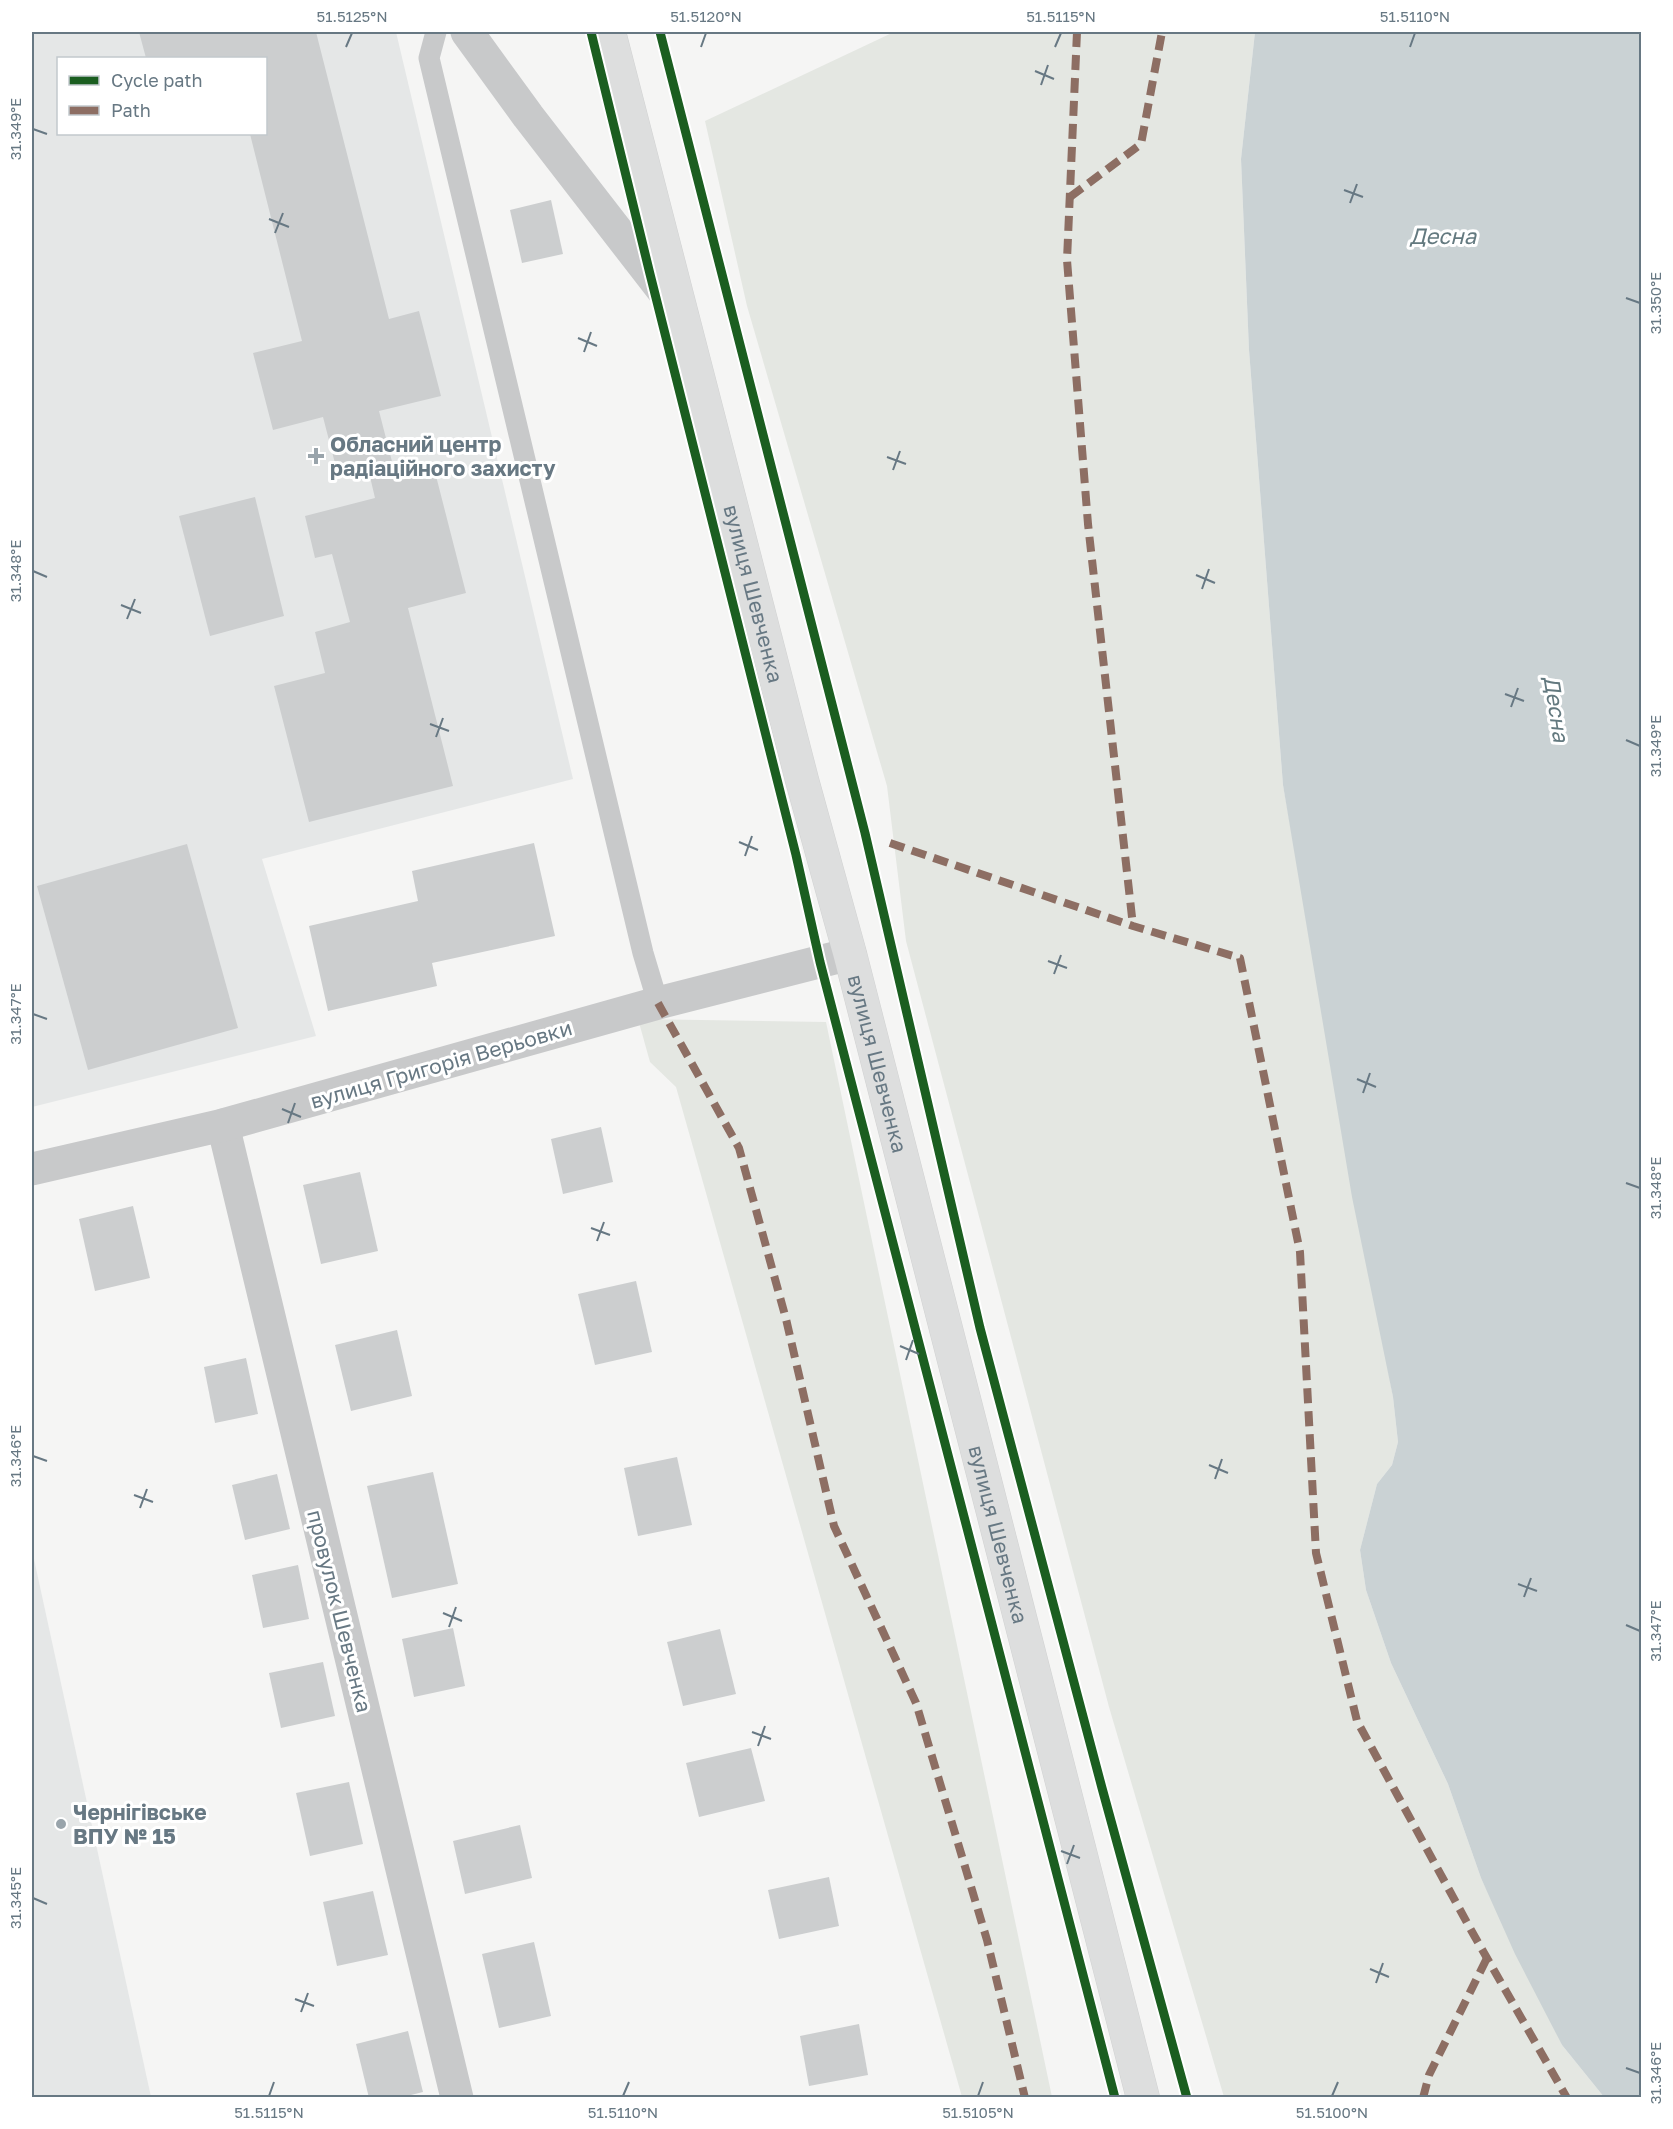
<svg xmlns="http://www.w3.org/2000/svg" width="1673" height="2129" viewBox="0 0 1673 2129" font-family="'Golos Text',sans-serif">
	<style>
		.built { fill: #e5e7e7; fill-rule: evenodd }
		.green { fill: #e4e7e2 }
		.water { fill: #cad2d4 }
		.building { fill: #cccecf }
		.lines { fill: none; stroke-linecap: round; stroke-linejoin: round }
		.primary-casing { stroke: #d1d2d2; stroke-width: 34 }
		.service { stroke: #c8c9ca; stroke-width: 21 }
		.minor { stroke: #c8c9ca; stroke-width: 33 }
		.primary { stroke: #dddede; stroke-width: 33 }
		.quiet { stroke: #8d6e63; stroke-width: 8; stroke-dasharray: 15 8; stroke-linecap: butt }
		.cycleway-casing { stroke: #fff; stroke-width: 13 }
		.cycleway { stroke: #1b5e20; stroke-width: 9 }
		.ticks { fill: none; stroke: #677883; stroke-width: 2 }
		.poi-dot { fill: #99a4ab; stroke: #fff; stroke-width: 2 }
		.labels { text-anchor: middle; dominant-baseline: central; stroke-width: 6; stroke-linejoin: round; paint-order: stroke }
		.poi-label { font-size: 21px; font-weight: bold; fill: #677883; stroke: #fff; text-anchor: start }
		.street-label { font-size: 21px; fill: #677883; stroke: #fff }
		.water-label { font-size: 22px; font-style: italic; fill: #63797f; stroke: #fff }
		.neatline { fill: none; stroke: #677883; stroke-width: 2 }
		.ticks-label { font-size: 15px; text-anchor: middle; fill: #677883 }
	</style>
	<rect width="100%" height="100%" fill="#f5f5f4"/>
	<g class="built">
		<path d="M32,32H396L573,779L262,859L316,1036L32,1107ZM58,58H266V134H58Z"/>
		<polygon points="32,1550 151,2097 32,2097"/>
	</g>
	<g class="green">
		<polygon points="894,32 1255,32 1241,159 1249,350 1283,785 1393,1397 1398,1442 1392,1465 1377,1484 1360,1550 1366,1590 1391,1663 1448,1784 1481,1878 1562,2045 1604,2097 1224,2097 1109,1707 906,941 887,786 747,306 705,121"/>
		<polygon points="638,1019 826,1022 1052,2097 962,2097 676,1087 650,1062"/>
	</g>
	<polygon class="water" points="1255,32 1641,32 1641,2097 1604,2097 1562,2045 1515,1954 1481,1878 1448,1784 1391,1663 1366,1590 1360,1550 1377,1484 1392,1465 1398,1442 1393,1397 1352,1197 1283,785 1249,350 1241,159"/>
	<g class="building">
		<polygon points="139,32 316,32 389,319 419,311 441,396 379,411 397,481 435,472 466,593 408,608 453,786 309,822 274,686 325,673 315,632 350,622 332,554 315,558 305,516 375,498 367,464 337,471 323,417 273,430 253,353 302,341 250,134 266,134 266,58 146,58"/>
		<polygon points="551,200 563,254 522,263 510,210"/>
		<polygon points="255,497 284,616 210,636 179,516"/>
		<polygon points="534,843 555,936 432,963 437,986 328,1011 309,926 418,901 412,871"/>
		<polygon points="187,844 238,1028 88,1070 37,886"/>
		<polygon points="601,1127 613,1182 563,1194 551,1139"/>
		<polygon points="360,1172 378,1251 321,1264 303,1185"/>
		<polygon points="133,1206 150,1278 95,1291 79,1219"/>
		<polygon points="636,1281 652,1352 595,1365 578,1294"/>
		<polygon points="397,1330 412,1396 351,1411 335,1345"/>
		<polygon points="246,1358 258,1414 215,1423 204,1367"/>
		<polygon points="677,1457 692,1525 638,1536 624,1468"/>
		<polygon points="433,1472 458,1584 392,1598 367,1486"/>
		<polygon points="277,1474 290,1529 245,1540 232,1485"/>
		<polygon points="298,1565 309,1619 263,1628 252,1575"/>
		<polygon points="453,1628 465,1686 414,1697 402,1639"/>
		<polygon points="720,1629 736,1694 683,1706 667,1642"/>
		<polygon points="323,1662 335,1716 281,1728 269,1673"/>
		<polygon points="751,1748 765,1801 699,1817 686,1763"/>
		<polygon points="349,1782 363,1844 310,1856 296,1793"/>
		<polygon points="520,1825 532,1878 465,1894 453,1841"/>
		<polygon points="829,1877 839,1926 779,1939 768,1890"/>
		<polygon points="373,1891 388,1955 337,1966 323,1902"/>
		<polygon points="534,1942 551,2016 499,2028 482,1954"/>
		<polygon points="859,2024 868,2075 809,2086 800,2036"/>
		<polygon points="408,2031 423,2092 399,2098 369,2098 356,2044"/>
	</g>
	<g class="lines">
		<g class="primary-casing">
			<g id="primary">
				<path id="s1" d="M609,32L802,780L850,954L1143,2098"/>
			</g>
		</g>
		<polyline class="service" points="436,32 429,58 643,953 658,1003"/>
		<g class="minor">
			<polyline points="467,32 528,116 682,315"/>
			<polyline points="223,1125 457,2098"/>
			<polyline points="32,1169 223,1125 658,1003 850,954"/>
		</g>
		<use href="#primary" class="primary"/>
		<g class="quiet">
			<polyline points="1077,32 1067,260 1088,524 1133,926"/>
			<polyline points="1070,197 1141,144 1162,32"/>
			<polyline points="890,843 1133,926 1240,958 1300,1252 1316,1553 1357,1721 1471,1930 1567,2098"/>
			<polyline points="658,1003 739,1148 786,1319 834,1526 916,1703 987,1940 1025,2098"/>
			<polyline points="1423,2098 1429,2075 1487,1958"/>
		</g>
		<g class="cycleway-casing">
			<g id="cycleway">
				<polyline points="591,32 650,274 796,855 820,962 1115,2098"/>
				<polyline points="660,32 865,833 980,1328 1102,1788 1187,2098"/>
			</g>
		</g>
		<use href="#cycleway" class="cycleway"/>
	</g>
	<path class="ticks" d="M346,47L352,33M701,47L706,33M1055,47L1061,33M1410,47L1415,33M1035,71L1054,79M1041,85L1048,65M33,129L47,134M1344,190L1363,197M1350,203L1357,184M269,219L289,227M275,233L283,213M1626,298L1640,303M578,338L597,346M584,352L591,332M887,457L906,464M893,470L900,451M33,571L47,577M1196,575L1215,583M1202,589L1209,569M121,605L141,613M127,619L135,599M1505,694L1524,701M1511,707L1518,688M430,724L449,731M436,737L443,718M1626,740L1640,746M739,842L758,850M745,856L752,836M1048,961L1067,968M1054,974L1061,955M33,1014L47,1019M1357,1079L1376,1087M1363,1093L1370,1073M282,1109L301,1117M288,1123L295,1103M1626,1183L1640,1188M591,1228L610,1235M597,1241L604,1222M900,1346L919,1354M906,1360L913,1340M33,1456L47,1461M1209,1465L1228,1473M1215,1479L1222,1459M134,1495L153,1502M140,1508L147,1489M1518,1584L1537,1591M1524,1597L1531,1578M443,1613L462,1621M1626,1625L1640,1631M449,1627L456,1607M752,1732L771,1739M758,1746L765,1726M1061,1851L1080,1858M1067,1864L1074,1845M33,1898L47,1904M1370,1969L1389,1977M1376,1983L1383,1963M295,1999L314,2006M301,2012L308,1993M1626,2068L1640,2073M269,2096L274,2082M623,2096L629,2082M978,2096L983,2082M1332,2096L1338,2082"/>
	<g class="poi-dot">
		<path d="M313 447h6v6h6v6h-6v6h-6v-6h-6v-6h6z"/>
		<circle cx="61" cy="1824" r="6"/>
	</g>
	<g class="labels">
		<g class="poi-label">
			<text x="330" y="444">Обласний центр<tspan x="330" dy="24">радіаційного захисту</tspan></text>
			<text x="73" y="1812">Чернігівське<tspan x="73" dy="24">ВПУ № 15</tspan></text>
		</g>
		<g class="street-label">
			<text stroke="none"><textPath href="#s1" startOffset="580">вулиця Шевченка</textPath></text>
			<text transform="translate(441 1064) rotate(-16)">вулиця Григорія Верьовки</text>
			<text stroke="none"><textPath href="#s1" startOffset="1066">вулиця Шевченка</textPath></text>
			<text stroke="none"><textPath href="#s1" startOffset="1552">вулиця Шевченка</textPath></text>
			<text transform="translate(340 1611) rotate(76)">провулок Шевченка</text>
		</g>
		<g class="water-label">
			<text x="1443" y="235">Десна</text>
			<text transform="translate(1557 709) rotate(81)">Десна</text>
		</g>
	</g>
	<rect width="1673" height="2129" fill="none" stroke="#ffffff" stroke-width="66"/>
	<rect x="57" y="57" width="210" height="78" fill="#ffffff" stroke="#c2c9cd" stroke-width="1.5"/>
	<rect x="69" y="76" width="30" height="9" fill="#1b5e20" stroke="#c2c9cd" stroke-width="1.5"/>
	<text x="111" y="87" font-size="18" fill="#677883">Cycle path</text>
	<rect x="69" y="106" width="30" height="9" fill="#8d6e63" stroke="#c2c9cd" stroke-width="1.5"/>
	<text x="111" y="117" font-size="18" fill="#677883">Path</text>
	<rect x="33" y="33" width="1607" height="2063" class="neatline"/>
	<g class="ticks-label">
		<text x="352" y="22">51.5125°N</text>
		<text x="706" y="22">51.5120°N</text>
		<text x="1061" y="22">51.5115°N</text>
		<text x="1415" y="22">51.5110°N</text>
		<text transform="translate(16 129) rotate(-90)" y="5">31.349°E</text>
		<text transform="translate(1656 303) rotate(-90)" y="5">31.350°E</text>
		<text transform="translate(16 571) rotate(-90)" y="5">31.348°E</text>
		<text transform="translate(1656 746) rotate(-90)" y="5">31.349°E</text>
		<text transform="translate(16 1014) rotate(-90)" y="5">31.347°E</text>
		<text transform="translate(1656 1188) rotate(-90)" y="5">31.348°E</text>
		<text transform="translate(16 1456) rotate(-90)" y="5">31.346°E</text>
		<text transform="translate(1656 1631) rotate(-90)" y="5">31.347°E</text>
		<text transform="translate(16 1898) rotate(-90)" y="5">31.345°E</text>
		<text transform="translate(1656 2073) rotate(-90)" y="5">31.346°E</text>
		<text x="269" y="2118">51.5115°N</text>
		<text x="623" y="2118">51.5110°N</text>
		<text x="978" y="2118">51.5105°N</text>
		<text x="1332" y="2118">51.5100°N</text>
	</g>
</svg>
